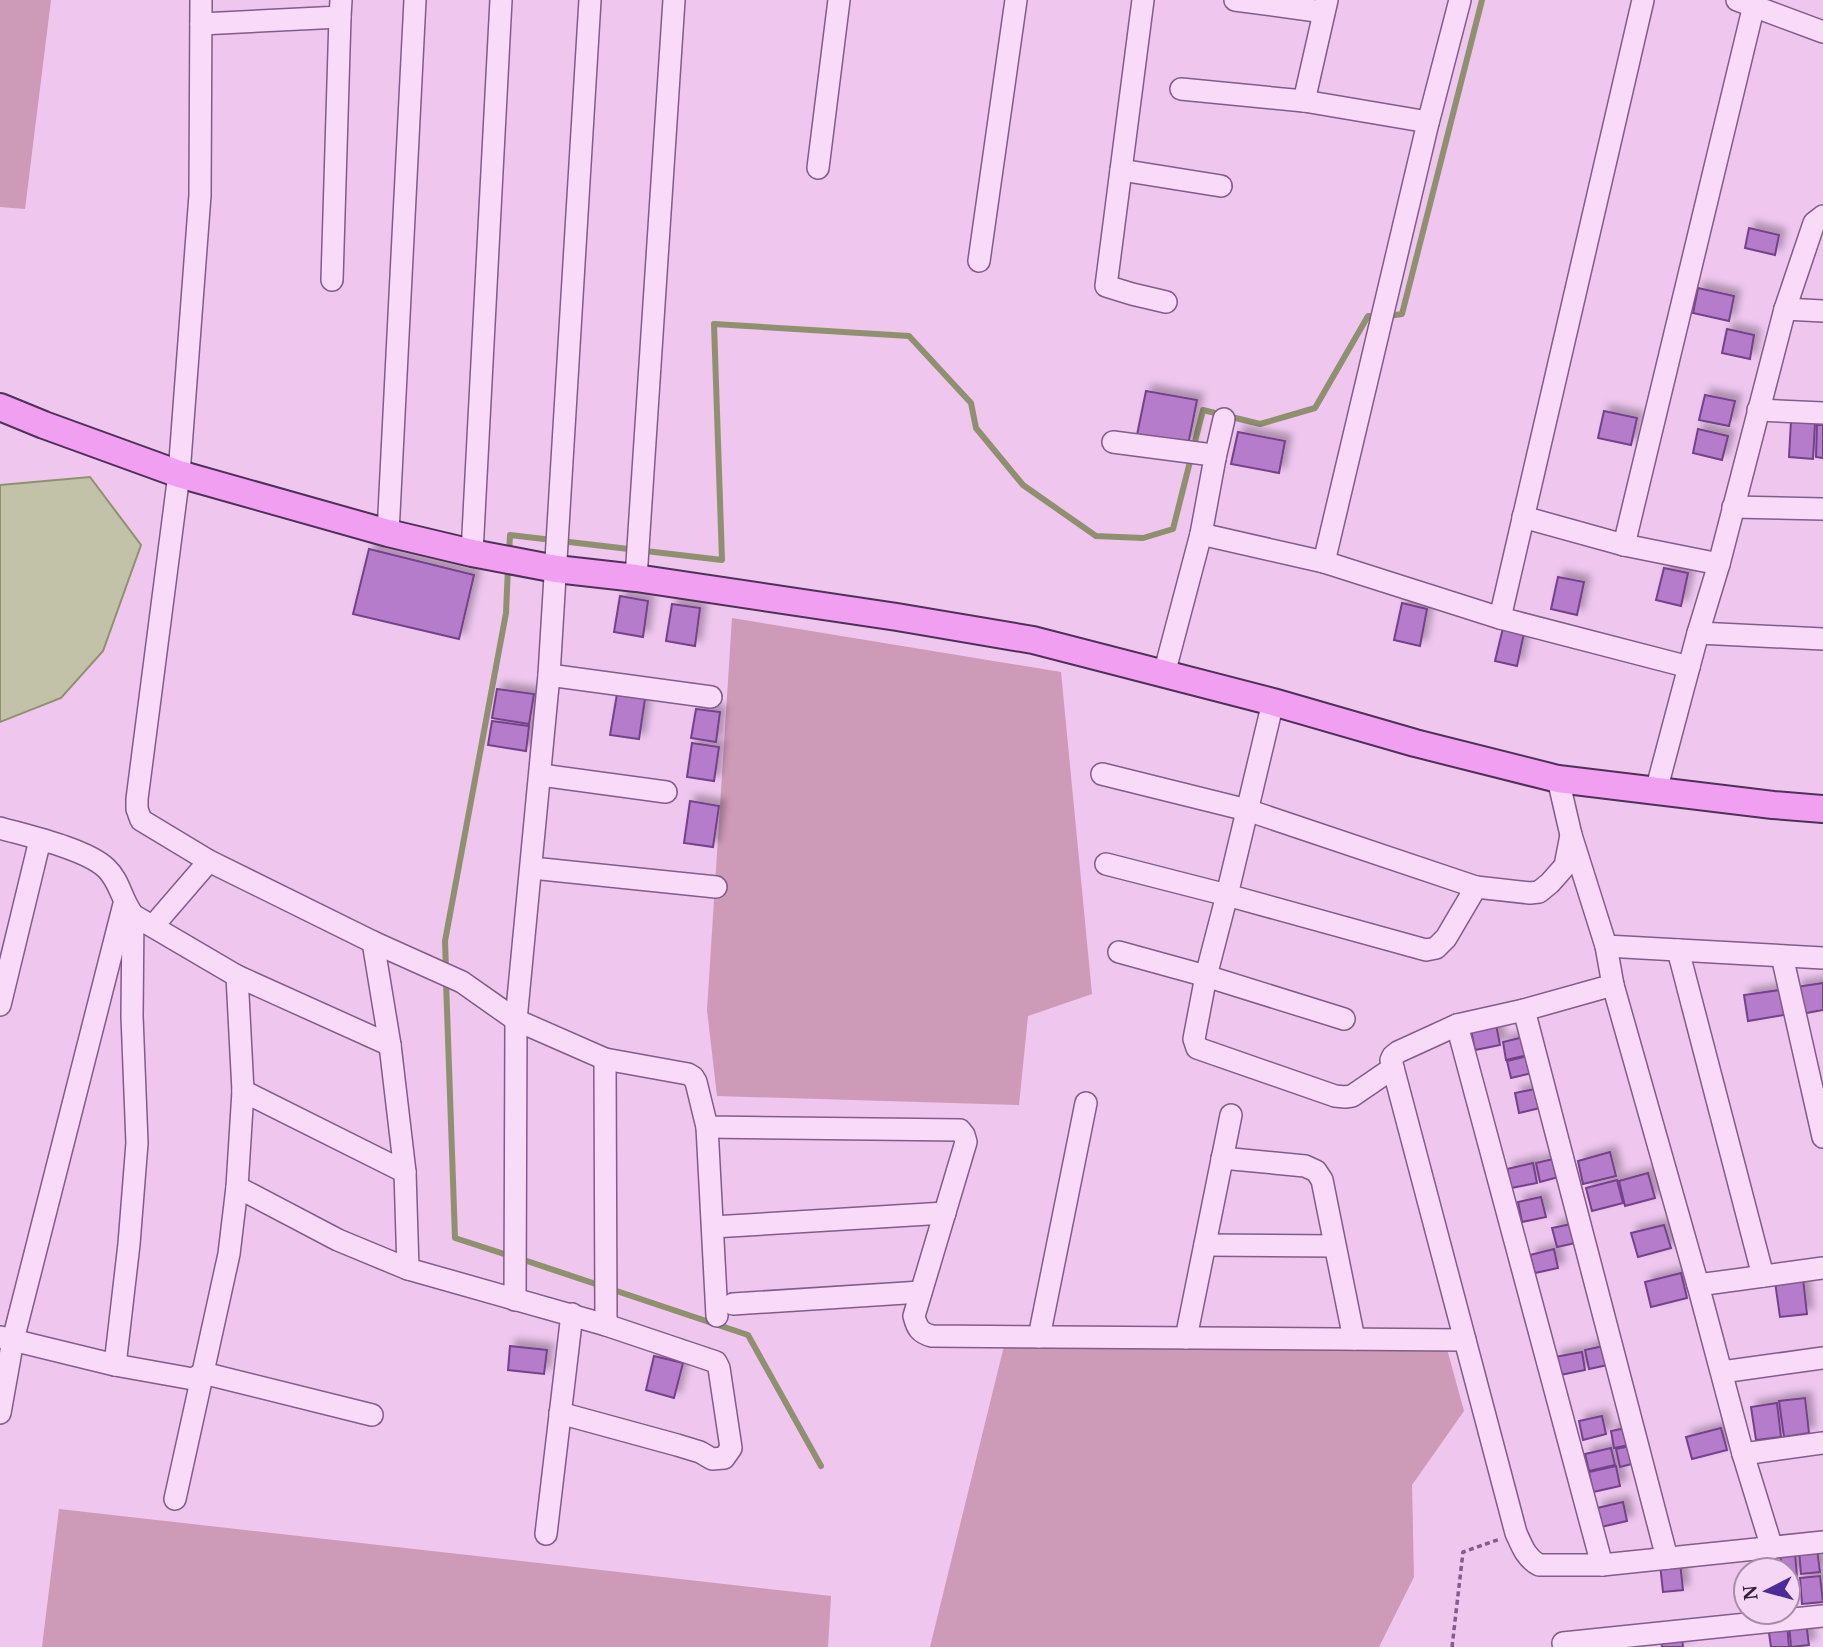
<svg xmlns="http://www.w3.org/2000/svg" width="1823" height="1647" viewBox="0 0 1823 1647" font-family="'Noto Serif',serif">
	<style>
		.green { fill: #cd9ab8 }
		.water { fill: #c2c2a8; stroke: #8f916e; stroke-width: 2 }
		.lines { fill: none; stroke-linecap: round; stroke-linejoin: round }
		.stream { stroke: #8f916e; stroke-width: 6 }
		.building { fill: #b57ccc; stroke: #734289; stroke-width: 2; filter: url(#shadow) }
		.minor-casing { stroke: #825c8a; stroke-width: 24 }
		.major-casing { stroke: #4e3058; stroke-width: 30 }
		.path { stroke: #825c8a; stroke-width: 3.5; stroke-dasharray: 5 3.5; stroke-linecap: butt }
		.minor { stroke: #f9daf9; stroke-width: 21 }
		.major { stroke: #f09ff1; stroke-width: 26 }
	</style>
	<defs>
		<filter id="shadow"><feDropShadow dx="6" dy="-6" stdDeviation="3.5" flood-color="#0004"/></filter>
	</defs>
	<rect width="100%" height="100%" fill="#eec6ee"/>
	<g class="green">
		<polygon points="0,0 51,0 25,209 0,207"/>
		<polygon points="732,618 1061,672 1092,994 1028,1016 1019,1105 717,1096 707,1010"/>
		<polygon points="1004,1346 1447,1349 1464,1411 1412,1485 1414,1577 1379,1647 930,1647"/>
		<polygon points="59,1509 831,1596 828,1647 42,1647"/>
	</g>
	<polygon class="water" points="90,477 141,545 103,651 61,698 0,722 0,485"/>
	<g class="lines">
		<g class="stream">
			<polyline points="509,553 510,535 722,560 714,324 909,336 971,403 976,428 1023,485 1096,536 1143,538 1173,529 1203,410 1260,424 1315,408 1368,316 1382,317 1402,314 1482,0"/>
			<polyline points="446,970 445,941 506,613 508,567"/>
			<polyline points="446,981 455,1238 510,1256"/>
			<polyline points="521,1259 748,1335 821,1466"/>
		</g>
	</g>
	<g class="building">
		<polygon points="1749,228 1779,235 1775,255 1745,248"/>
		<polygon points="1698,288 1734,296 1729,321 1693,313"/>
		<polygon points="1727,329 1754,335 1750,359 1722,353"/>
		<polygon points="1146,391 1197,400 1188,445 1137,435"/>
		<polygon points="1705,395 1735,401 1729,426 1699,420"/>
		<polygon points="1604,411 1637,418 1631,445 1598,438"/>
		<polygon points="1791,421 1815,423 1813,459 1789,457"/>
		<polygon points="1817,425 1823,425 1823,458 1816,457"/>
		<polygon points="1698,429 1728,436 1722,460 1693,453"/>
		<polygon points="1238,432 1285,441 1279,473 1231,464"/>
		<polygon points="369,549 474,575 459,639 353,614"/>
		<polygon points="1664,568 1688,573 1681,606 1656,600"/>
		<polygon points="1558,577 1584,582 1577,615 1551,609"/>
		<polygon points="620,596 648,601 643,637 614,632"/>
		<polygon points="1402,603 1427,609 1420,646 1394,640"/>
		<polygon points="672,604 700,608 695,646 666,641"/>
		<polygon points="1503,628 1524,633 1517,666 1495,661"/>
		<polygon points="497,689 534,694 529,724 492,718"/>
		<polygon points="617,694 645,699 639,739 610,735"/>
		<polygon points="696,709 720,712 716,742 691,738"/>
		<polygon points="492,721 529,726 526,751 488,745"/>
		<polygon points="692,743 719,747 714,781 687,777"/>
		<polygon points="690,801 719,806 713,847 684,843"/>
		<polygon points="1823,983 1823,1010 1801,1014 1796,987"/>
		<polygon points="1780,990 1784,1015 1748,1021 1744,995"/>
		<polygon points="1496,1024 1500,1045 1475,1050 1471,1030"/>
		<polygon points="1528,1036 1532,1054 1506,1060 1503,1042"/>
		<polygon points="1532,1055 1536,1072 1511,1078 1507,1061"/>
		<polygon points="1540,1088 1544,1107 1519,1113 1515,1093"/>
		<polygon points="1610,1152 1616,1176 1583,1184 1578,1161"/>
		<polygon points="1558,1158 1562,1176 1540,1182 1536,1163"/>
		<polygon points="1533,1163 1537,1183 1511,1188 1507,1169"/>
		<polygon points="1648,1173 1655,1198 1625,1206 1619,1181"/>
		<polygon points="1617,1180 1623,1203 1592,1211 1586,1188"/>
		<polygon points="1541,1197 1546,1217 1522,1222 1518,1202"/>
		<polygon points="1576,1223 1580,1242 1557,1247 1552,1228"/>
		<polygon points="1664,1225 1671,1248 1638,1257 1631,1233"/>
		<polygon points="1554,1249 1558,1268 1535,1273 1530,1255"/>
		<polygon points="1681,1273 1687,1298 1651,1307 1645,1282"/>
		<polygon points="1803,1279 1807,1314 1780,1317 1775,1282"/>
		<polygon points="1608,1345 1612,1364 1589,1369 1585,1350"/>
		<polygon points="510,1346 547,1350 544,1374 508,1370"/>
		<polygon points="1582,1352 1585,1370 1560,1375 1555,1357"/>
		<polygon points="654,1356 683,1363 674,1398 646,1390"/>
		<polygon points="1805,1398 1809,1433 1784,1437 1779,1401"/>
		<polygon points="1777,1403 1781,1437 1756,1440 1751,1407"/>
		<polygon points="1602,1416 1606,1434 1583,1440 1579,1421"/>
		<polygon points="1631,1427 1634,1444 1614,1448 1611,1431"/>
		<polygon points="1721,1428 1727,1450 1692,1459 1686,1437"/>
		<polygon points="1635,1445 1639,1462 1620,1467 1616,1449"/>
		<polygon points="1611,1448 1615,1465 1589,1471 1585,1454"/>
		<polygon points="1616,1466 1620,1486 1593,1492 1589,1472"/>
		<polygon points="1623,1502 1627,1521 1601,1527 1597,1508"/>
		<polygon points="1817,1549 1820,1572 1801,1574 1799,1551"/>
		<polygon points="1795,1553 1797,1577 1788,1578 1788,1570 1782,1570 1780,1554"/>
		<polygon points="1680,1562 1683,1590 1663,1592 1660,1564"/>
		<polygon points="1820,1576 1823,1602 1802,1604 1800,1578"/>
		<polygon points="1806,1622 1809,1645 1791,1647 1789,1623"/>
		<polygon points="1787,1624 1789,1647 1771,1647 1768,1626"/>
		<polygon points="1682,1636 1683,1647 1662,1647 1661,1638"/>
	</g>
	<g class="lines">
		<g class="minor-casing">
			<g id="minor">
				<path d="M201,0L200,195L179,474L137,799V809L141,820L209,861L373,942L462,982L516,1020L605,1059L688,1074L693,1077L696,1082L707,1127L960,1130L964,1135L966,1142L914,1316C917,1328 920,1333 932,1336L1465,1340"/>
				<polyline points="1143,0 1106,286 1132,294 1166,302"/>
				<polyline points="1235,0 1324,12"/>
				<polyline points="1737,0 1823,32"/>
				<polyline points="201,24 340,17 341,0"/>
				<polyline points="1181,89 1304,101 1428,122"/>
				<polyline points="1304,101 1327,0"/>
				<polyline points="818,168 839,0"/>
				<polyline points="1121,170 1221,186"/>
				<polyline points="979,261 1016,0"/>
				<polyline points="332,280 340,17"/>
				<polyline points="1785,309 1823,311"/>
				<polyline points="1758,410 1823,413"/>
				<polyline points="1113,442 1205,454 1215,458 1201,534"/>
				<polyline points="1215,458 1224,419"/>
				<polyline points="1733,507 1823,509"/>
				<polyline points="1523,517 1624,545 1719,564"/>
				<polyline points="388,533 415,0"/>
				<polyline points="1624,545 1754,5"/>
				<polyline points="472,553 501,0"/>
				<polyline points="1324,562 1427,127 1460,0"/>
				<polyline points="636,578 674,0"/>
				<polyline points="1500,618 1643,0"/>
				<polyline points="1698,633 1823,639"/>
				<polyline points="1164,674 1201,534 1324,562 1500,618 1689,667"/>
				<polyline points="549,675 711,697"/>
				<polyline points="1273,702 1227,895 1206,976 1194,1039 1197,1048 1335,1096 1345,1097 1352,1096 1393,1068"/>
				<polyline points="1102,774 1247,810 1476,887"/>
				<polyline points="541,775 666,792"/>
				<polyline points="1558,779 1571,835 1606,946 1823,958"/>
				<polyline points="1656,791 1698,633 1719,564 1785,309 1814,223 1823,216"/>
				<path d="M0,828C28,836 86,849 106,868C120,881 121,899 133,915L237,976L243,1091L237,1187L338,1240L408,1269"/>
				<polyline points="1106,864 1227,895 1426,950 1436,948 1446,938 1476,887 1530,893 1539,892 1550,883 1565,866 1571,835"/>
				<polyline points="532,868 716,887"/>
				<polyline points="153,926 209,861"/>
				<polyline points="373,942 390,1045 405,1172 408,1269 606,1325 716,1362 719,1368 731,1448 724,1458 712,1459 700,1452 677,1445 560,1413"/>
				<path d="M1606,946L1613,985L1524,1010L1457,1025L1398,1052L1393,1056L1391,1060L1516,1533C1522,1546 1526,1558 1539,1565H1602L1823,1542"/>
				<polyline points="1678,950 1763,1276"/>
				<polyline points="1119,952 1206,976 1344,1019"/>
				<polyline points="1782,956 1823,1137"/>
				<polyline points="237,976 390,1045"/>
				<polyline points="1613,985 1698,1285 1743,1454 1772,1548"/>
				<polyline points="0,1005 40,840"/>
				<polyline points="1524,1010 1667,1558"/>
				<polyline points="1457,1025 1602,1565"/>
				<polyline points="605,1059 606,1325"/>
				<polyline points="243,1091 405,1172"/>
				<polyline points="707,1127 717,1316"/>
				<polyline points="1222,1158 1305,1166 1316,1171 1322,1180 1354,1339"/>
				<polyline points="713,1227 945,1213"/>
				<polyline points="1205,1245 1334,1246"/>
				<polyline points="1698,1285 1823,1268"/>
				<polyline points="515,1300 516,1020 549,675 590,0"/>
				<polyline points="733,1304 921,1292"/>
				<polyline points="0,1337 115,1365 193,1379 203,1373 372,1415"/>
				<polyline points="1039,1337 1086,1103"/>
				<polyline points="1186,1338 1231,1115"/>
				<polyline points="115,1365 129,1244 137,1143 132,1016 133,915"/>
				<polyline points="1722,1372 1823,1358"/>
				<polyline points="0,1413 13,1340 124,904"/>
				<polyline points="1743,1454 1823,1443"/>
				<polyline points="175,1499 229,1254 237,1187"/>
				<polyline points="546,1534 572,1314"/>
				<polyline points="1563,1643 1823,1616"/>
			</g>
		</g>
		<g class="major-casing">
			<polyline id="major" points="0,407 44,425 179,474 388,533 472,553 556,569 636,578 897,617 1033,640 1273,702 1415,743 1558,779 1773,805 1823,809"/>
		</g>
		<polyline class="path" points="1452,1647 1463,1552 1500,1539"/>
		<use href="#minor" class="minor"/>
		<use href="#major" class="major"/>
	</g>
	<g transform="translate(1767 1591) rotate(264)"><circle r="33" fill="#f6d6f5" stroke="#a88daa" stroke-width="2"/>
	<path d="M0-5L12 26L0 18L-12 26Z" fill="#4b2c99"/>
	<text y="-10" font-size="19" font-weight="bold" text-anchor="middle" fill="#341f3a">N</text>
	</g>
</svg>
